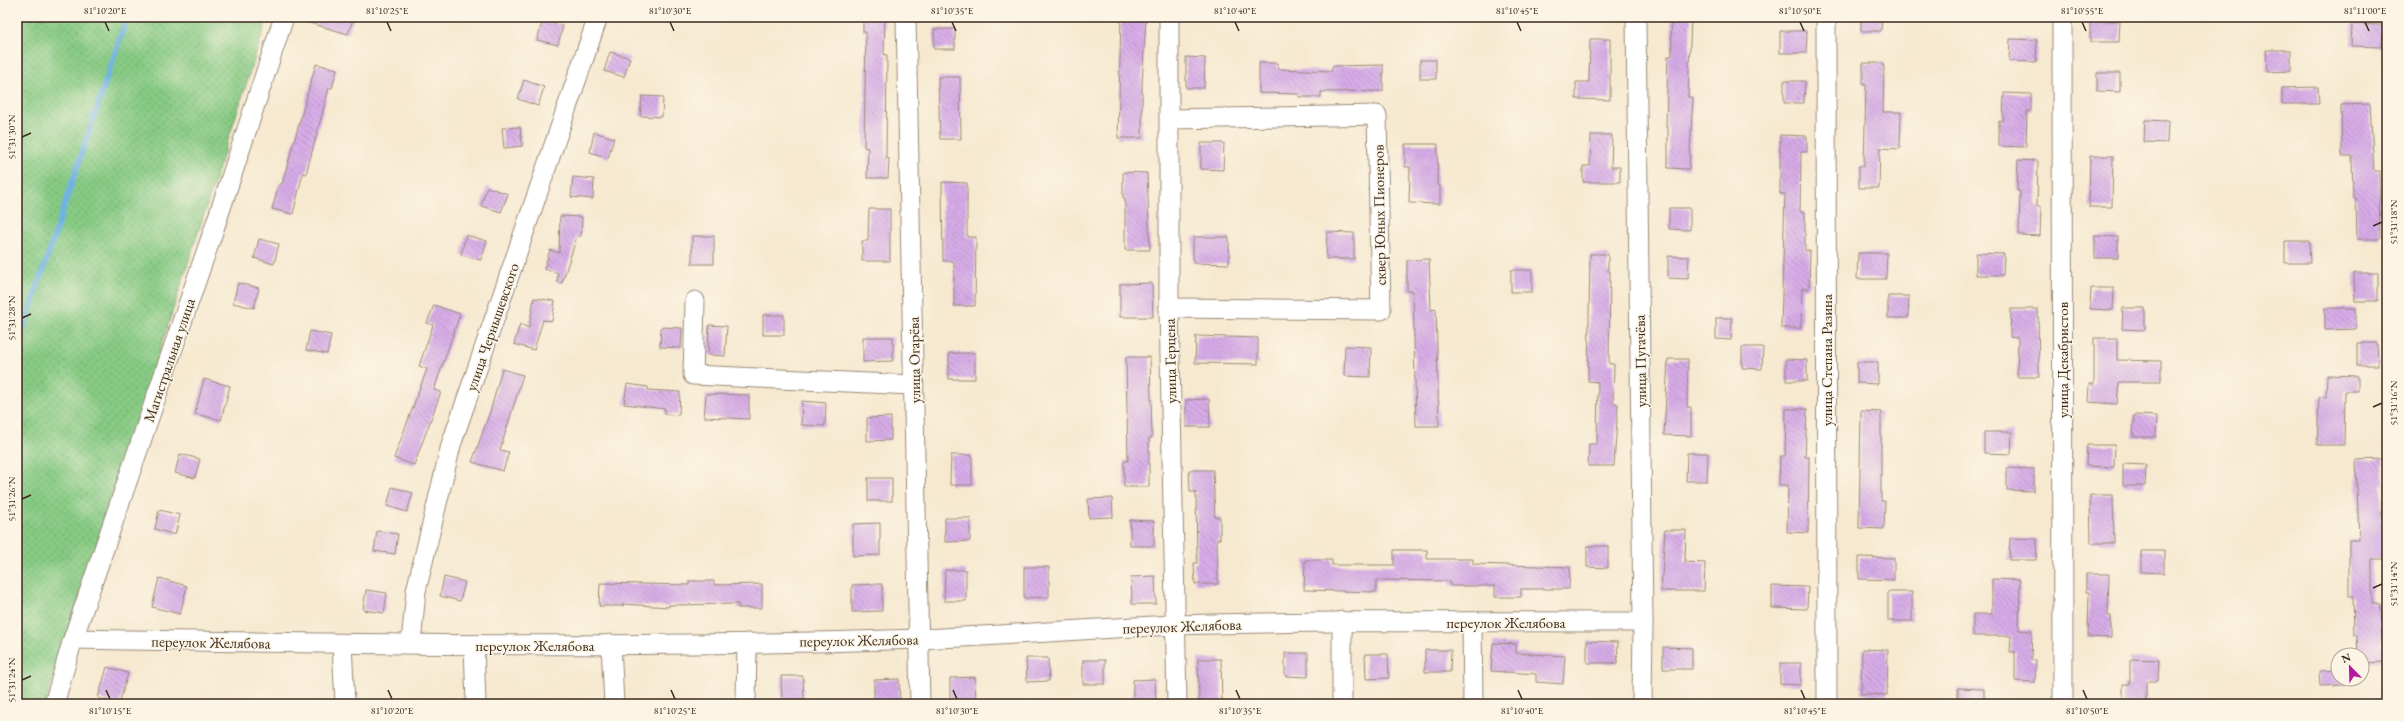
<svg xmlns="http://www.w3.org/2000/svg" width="2404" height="721" viewBox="0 0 2404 721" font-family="'EB Garamond',serif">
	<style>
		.grass { fill: url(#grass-dots); stroke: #607a50 }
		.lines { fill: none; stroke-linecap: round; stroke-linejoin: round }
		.stream { stroke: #70b2e5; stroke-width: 5.5 }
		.building { fill: url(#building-back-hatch) }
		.street-casing { stroke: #988a77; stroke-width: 21 }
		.street { stroke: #fff; stroke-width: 19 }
		.ticks { fill: none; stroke: #3b2a1e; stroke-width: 1.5 }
		.labels { text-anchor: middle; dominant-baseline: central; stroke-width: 3; stroke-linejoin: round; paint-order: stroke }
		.street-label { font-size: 15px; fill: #3b2a1e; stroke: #fcf5e5 }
		.neatline { fill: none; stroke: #3b2a1e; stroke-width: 1.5 }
		.ticks-label { font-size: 10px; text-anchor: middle; fill: #3b2a1e }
	</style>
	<defs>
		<pattern id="grass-dots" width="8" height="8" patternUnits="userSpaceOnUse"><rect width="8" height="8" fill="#86ca83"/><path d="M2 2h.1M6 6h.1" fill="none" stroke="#6fa46b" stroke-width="1.8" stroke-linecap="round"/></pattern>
		<pattern id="building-back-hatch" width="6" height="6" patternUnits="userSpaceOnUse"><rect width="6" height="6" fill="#d7ace8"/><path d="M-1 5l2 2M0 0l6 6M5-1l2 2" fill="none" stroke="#b08cbb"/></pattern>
	</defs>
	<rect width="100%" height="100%" fill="#fcf5e5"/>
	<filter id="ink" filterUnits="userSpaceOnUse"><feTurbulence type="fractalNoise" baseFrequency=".025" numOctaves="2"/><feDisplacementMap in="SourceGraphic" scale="8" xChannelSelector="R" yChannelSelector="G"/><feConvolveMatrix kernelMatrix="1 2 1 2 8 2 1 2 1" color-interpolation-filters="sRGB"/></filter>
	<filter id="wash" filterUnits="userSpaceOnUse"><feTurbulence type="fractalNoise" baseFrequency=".012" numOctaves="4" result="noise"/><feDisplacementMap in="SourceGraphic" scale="16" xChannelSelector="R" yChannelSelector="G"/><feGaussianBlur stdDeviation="0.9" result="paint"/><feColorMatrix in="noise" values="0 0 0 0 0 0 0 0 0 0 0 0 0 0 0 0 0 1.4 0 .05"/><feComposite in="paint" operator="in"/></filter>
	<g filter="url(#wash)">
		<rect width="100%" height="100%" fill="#f6e9d0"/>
		<polygon class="grass" points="17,17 268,17 45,704 17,704"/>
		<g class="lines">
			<polyline class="stream" points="17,348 127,17"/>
		</g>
		<g id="blocks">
			<g class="building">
				<polygon points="303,17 354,17 348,34 303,21"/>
				<polygon points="863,17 885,17 884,55 887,55 886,158 889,158 888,178 867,178 868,148 864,147 866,32 863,32"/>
				<polygon points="1121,17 1146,17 1142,85 1142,138 1118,138"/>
				<polygon points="1671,17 1691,17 1688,97 1693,97 1689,169 1668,168 1668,127 1666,127 1668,56 1672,56"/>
				<polygon points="1861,17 1882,17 1881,31 1861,31"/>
				<polygon points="543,20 563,26 558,45 537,40"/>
				<polygon points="2090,21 2120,21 2119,42 2090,42"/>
				<polygon points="2352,24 2383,25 2382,47 2351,46"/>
				<rect x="934" y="29" width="21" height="20"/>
				<polygon points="1780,31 1807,31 1806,53 1780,53"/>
				<polygon points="1590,39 1610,39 1610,100 1576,99 1576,82 1589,82"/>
				<polygon points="2010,39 2037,40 2036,62 2009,61"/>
				<polygon points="2266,50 2291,50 2291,71 2267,72"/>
				<polygon points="610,52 630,58 624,77 604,71"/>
				<polygon points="1186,57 1205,58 1204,88 1186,88"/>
				<rect x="1420" y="60" width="16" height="19"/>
				<polygon points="1259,63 1278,63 1278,69 1332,71 1332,66 1383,65 1383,91 1321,92 1321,97 1299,97 1299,94 1259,93"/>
				<polygon points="1863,63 1884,63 1883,112 1901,112 1900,149 1880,148 1879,188 1859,188 1859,166 1864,166 1866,85 1863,85"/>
				<polygon points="316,64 337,69 332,88 329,88 306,174 303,173 293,214 272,209 279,184 282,184"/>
				<polygon points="2097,73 2120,73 2120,92 2097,91"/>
				<polygon points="938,77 960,77 961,139 940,139"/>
				<polygon points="524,80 544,87 538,106 518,99"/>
				<polygon points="1784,81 1805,81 1804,103 1784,103"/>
				<polygon points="2318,87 2319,104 2282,104 2282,88"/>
				<polygon points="2004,93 2031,94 2031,111 2027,111 2026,147 1999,146 1999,121 2003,121"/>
				<polygon points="642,96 663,97 662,117 640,116"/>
				<polygon points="2370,104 2374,171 2379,171 2380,239 2357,239 2356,198 2353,198 2352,156 2342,156 2341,105"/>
				<polygon points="2145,120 2168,121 2167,143 2144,142"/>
				<polygon points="520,127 522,146 504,148 502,128"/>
				<polygon points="594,132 614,138 608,158 590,152"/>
				<polygon points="1591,135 1612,135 1611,167 1620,167 1620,182 1583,182 1583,166 1590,166"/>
				<polygon points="1780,135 1807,136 1807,152 1801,152 1800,212 1805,212 1805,251 1810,251 1809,288 1802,288 1801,328 1781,328 1785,194 1780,194"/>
				<polygon points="1201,143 1224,143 1223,170 1201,169"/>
				<polygon points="1405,144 1438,144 1437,185 1440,185 1440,204 1409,203 1410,167 1405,167"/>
				<polygon points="2090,156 2113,156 2112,207 2089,207"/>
				<polygon points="2018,160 2038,161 2037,206 2041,206 2040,236 2019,235 2020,191 2017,191"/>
				<polygon points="1123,172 1147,173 1150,250 1125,250 1125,198 1123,198"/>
				<polygon points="573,177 594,179 593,199 571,197"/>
				<polygon points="942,182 967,183 967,237 976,237 975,306 954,306 954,261 943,261"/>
				<polygon points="487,187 508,194 501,212 481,206"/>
				<polygon points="1669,208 1690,208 1690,230 1669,229"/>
				<polygon points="869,209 890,209 890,261 862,261 862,241 868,241"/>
				<polygon points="560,216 582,217 581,236 577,236 562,283 557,282 558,273 544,269 550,250 559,253"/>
				<polygon points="1327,232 1354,233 1354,259 1326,259"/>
				<polygon points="466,235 487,241 481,260 461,255"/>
				<rect x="692" y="236" width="22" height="28"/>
				<polygon points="2095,236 2118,237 2118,258 2095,258"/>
				<polygon points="1193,237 1229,237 1229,264 1193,263"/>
				<polygon points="259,239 279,244 274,264 254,258"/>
				<polygon points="2285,241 2309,241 2310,263 2285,263"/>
				<polygon points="1858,253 1887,253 1886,279 1857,279"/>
				<polygon points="1976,253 2004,254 2003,275 1976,275"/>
				<polygon points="1590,254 1608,254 1608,271 1610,271 1609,364 1614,364 1613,403 1618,404 1614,466 1588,466 1589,444 1597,444 1598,382 1588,381"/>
				<polygon points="1668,256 1689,257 1688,279 1668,278"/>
				<polygon points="1429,259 1431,310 1436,309 1439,426 1416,426 1413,291 1407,291 1407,260"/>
				<rect x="1511" y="270" width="21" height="22"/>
				<polygon points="2354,273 2378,273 2378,301 2355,301"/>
				<polygon points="238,283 259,288 254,308 233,303"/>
				<polygon points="1152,283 1153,317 1120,317 1120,284"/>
				<polygon points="2091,288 2114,288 2113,310 2090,309"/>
				<polygon points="1888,296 1909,296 1908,318 1888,318"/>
				<polygon points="534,298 555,301 552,321 543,320 534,350 514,344 520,324 529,328"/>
				<polygon points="434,305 460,314 434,390 441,392 414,465 394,458 427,369 419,366 433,325 427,323"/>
				<polygon points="2123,308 2145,308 2145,330 2122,329"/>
				<polygon points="2325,308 2356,308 2356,329 2325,330"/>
				<polygon points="2011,309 2038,309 2039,377 2017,377 2018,338 2010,337"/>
				<rect x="763" y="315" width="21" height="20"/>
				<polygon points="1716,318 1732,318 1731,340 1716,339"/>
				<polygon points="709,325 727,326 725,356 708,355"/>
				<polygon points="661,327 682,328 681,348 660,347"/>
				<polygon points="310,331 331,335 327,354 306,350"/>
				<polygon points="1196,336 1258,338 1258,364 1195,363"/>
				<polygon points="863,337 893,337 893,361 863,362"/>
				<polygon points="2094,338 2117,338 2117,360 2161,361 2161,382 2119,382 2117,404 2088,402 2089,384 2094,384"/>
				<polygon points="2357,343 2377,343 2378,365 2357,365"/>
				<polygon points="1345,346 1371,347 1370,377 1344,376"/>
				<polygon points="1742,347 1763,347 1762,369 1742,368"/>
				<rect x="949" y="353" width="26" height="26"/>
				<polygon points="1126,357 1150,357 1152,438 1149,438 1149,487 1124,487 1124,461 1128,461"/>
				<polygon points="1668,359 1688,359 1687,407 1691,407 1691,436 1664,435"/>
				<polygon points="1786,359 1807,360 1807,381 1786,381"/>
				<polygon points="1857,362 1878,362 1878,384 1857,383"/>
				<polygon points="502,369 523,375 500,450 509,452 503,471 472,462 490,412"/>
				<polygon points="2327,375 2358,376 2358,391 2345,391 2344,445 2317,445 2319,397 2326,397"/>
				<polygon points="204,379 230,386 221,420 195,414"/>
				<polygon points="627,384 648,387 648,390 680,392 679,415 665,414 665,409 624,404"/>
				<polygon points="706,394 749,395 749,419 704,417"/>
				<polygon points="1209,399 1210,427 1186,427 1186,400"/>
				<polygon points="802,401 826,403 825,426 801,425"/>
				<polygon points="1786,409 1807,409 1805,457 1809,457 1808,533 1787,532 1788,485 1779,485 1780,456 1785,456"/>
				<polygon points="1861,411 1881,412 1881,501 1885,501 1884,529 1859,528"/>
				<polygon points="2134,415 2157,416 2156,437 2133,437"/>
				<polygon points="891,417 891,440 867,441 867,418"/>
				<polygon points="1984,432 2012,432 2011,454 1984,453"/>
				<polygon points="2087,445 2115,445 2114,467 2086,466"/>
				<polygon points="1687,453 1708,453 1707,481 1686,481"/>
				<polygon points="180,454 200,459 195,478 175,473"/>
				<polygon points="951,455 972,455 972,485 950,485"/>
				<polygon points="2383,459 2384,485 2381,485 2383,559 2372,559 2372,604 2381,604 2382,644 2387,644 2387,662 2362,663 2362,655 2358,655 2357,635 2354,635 2353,596 2349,596 2349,540 2359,540 2356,460"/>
				<polygon points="2123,464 2146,465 2145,486 2123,486"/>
				<polygon points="2007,468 2034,469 2034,491 2007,490"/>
				<polygon points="1189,470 1213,470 1215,517 1220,517 1220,539 1217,539 1218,584 1195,584 1194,563 1197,563 1196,492 1190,492"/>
				<rect x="868" y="478" width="24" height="23"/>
				<polygon points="392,487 413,493 407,512 387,506"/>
				<polygon points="2090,495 2113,495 2114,543 2091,543"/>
				<polygon points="1112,498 1113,517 1089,518 1088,499"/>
				<polygon points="159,510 180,515 175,535 155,529"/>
				<polygon points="945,518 970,518 970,541 945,542"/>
				<polygon points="1130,520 1154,521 1154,546 1130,546"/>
				<polygon points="880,523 880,555 853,556 853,524"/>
				<polygon points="1665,530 1686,530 1685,562 1705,563 1704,591 1661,591"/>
				<polygon points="377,531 398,534 395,554 374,551"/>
				<polygon points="2010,538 2037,539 2036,560 2009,560"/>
				<polygon points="1587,546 1608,546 1608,568 1587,567"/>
				<polygon points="1394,550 1427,550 1427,559 1473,559 1473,564 1570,567 1569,589 1521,589 1521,597 1495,597 1495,586 1450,586 1450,581 1376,580 1376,592 1304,590 1305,560 1332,560 1332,565 1394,565"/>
				<polygon points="2141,551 2164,551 2164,573 2141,572"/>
				<polygon points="1859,557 1894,558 1894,580 1859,579"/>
				<polygon points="1024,567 1049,567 1049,597 1024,598"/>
				<polygon points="945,570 966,570 966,601 944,601"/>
				<polygon points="2086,574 2109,574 2108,616 2111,616 2111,638 2088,637 2089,592 2086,592"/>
				<polygon points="1155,576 1156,604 1132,604 1131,577"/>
				<polygon points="444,577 465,582 460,601 440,596"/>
				<polygon points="159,578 187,586 180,614 152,607"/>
				<polygon points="1992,579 2020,580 2019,630 2032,631 2031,660 2036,660 2035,682 2015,681 2015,652 2010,652 2011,636 1973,636 1973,614 1992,614"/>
				<polygon points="689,581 714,581 714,585 762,584 762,608 738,608 738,604 669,605 669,607 623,604 623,606 599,606 600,583 689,585"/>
				<polygon points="882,584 882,611 852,612 852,585"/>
				<polygon points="1772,586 1808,587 1807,609 1772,608"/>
				<polygon points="366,590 387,593 384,613 363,610"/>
				<rect x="1888" y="592" width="24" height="29"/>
				<polygon points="1587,641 1618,642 1617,663 1587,663"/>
				<polygon points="1493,643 1516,644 1516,653 1565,656 1563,684 1536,682 1536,674 1491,671"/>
				<polygon points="1663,647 1692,648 1692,669 1663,669"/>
				<polygon points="1862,649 1888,650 1887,695 1861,694"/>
				<polygon points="1425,650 1451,650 1450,672 1425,672"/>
				<polygon points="1285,653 1308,653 1308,677 1285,676"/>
				<polygon points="1365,654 1388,654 1389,678 1366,679"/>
				<polygon points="1026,658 1048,658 1049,681 1027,682"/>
				<polygon points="1198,659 1221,659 1222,704 1199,704"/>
				<polygon points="2130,659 2159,660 2158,681 2146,681 2146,704 2123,704 2123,684 2130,684"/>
				<rect x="1083" y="660" width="22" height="24"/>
				<polygon points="1780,663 1801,663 1801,685 1780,684"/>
				<polygon points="107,667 128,673 119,704 98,698"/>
				<polygon points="2338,670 2338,679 2345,679 2345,685 2320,686 2319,671"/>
				<polygon points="781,676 803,676 804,699 782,700"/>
				<polygon points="975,677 976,704 950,704 950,678"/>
				<polygon points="899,679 900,704 874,704 874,680"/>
				<polygon points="1155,679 1156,700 1133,701 1133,680"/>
				<polygon points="1958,688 1984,689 1984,704 1958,704"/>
			</g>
		</g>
	</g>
	<g filter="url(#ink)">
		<use href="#blocks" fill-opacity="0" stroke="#988a77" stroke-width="1"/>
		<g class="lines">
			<g class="street-casing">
				<g id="street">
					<polyline points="906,17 920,704"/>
					<polyline points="1169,17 1169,308 1177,704"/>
					<polyline points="1636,17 1643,622 1642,704"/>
					<polyline points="1826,17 1827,704"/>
					<polyline points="2062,17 2063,704"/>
					<polyline points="695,301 693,375 914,385"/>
					<polyline points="1169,308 1381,310 1377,115 1170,119"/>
					<polyline points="1472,622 1473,704"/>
					<path d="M73,639C355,644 636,649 918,639C1005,636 1091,628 1178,625C1333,620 1488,622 1643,622"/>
					<polyline points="411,643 416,591 451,445 598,17"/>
					<polyline points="342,644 345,704"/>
					<polyline points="611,644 614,704"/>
					<polyline points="474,645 476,704"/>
					<polyline points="54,704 73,639 215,226 284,17"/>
					<polyline points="746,704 747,643"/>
					<polyline points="1342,704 1342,621"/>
				</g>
			</g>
			<use href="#street" class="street"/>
		</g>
	</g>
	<path class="ticks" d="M105,22L109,31M387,22L391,31M670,22L674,31M952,22L956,31M1235,22L1239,31M1517,22L1521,31M1800,22L1804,31M2082,22L2086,31M2365,22L2369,31M22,137L31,133M2373,226L2382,222M22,318L31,314M2373,407L2382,403M22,499L31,495M2373,588L2382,584M22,680L31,676M106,690L110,699M388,690L392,699M671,690L675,699M953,690L957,699M1236,690L1240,699M1518,690L1522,699M1801,690L1805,699M2083,690L2087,699"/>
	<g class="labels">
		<g class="street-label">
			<text transform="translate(1379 215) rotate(-91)">сквер Юных Пионеров</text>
			<text transform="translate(492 327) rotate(-71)">улица Чернышевского</text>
			<text transform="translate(169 360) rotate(-71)">Магистральная улица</text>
			<text transform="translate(914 360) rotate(-91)">улица Огарёва</text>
			<text transform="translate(1826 360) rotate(-90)">улица Степана Разина</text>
			<text transform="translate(2062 360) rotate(-90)">улица Декабристов</text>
			<text transform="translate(1170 361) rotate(-91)">улица Герцена</text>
			<text transform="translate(1640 361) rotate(-91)">улица Пугачёва</text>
			<text x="1506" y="622">переулок Желябова</text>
			<text transform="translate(1182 626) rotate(-2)">переулок Желябова</text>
			<text transform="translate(859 640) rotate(-1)">переулок Желябова</text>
			<text transform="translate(211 642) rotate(1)">переулок Желябова</text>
			<text x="535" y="645">переулок Желябова</text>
		</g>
	</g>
	<rect width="2404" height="721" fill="none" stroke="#fcf5e5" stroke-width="44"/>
	<g transform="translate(2350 667) rotate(337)"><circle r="19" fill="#fcf5e5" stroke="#afa495"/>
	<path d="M0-3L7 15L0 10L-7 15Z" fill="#b5179e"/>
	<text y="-6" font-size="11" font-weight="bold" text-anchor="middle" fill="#3b2a1e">N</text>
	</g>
	<rect x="22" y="22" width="2360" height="677" class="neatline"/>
	<g class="ticks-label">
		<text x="105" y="14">81°10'20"E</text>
		<text x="387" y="14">81°10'25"E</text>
		<text x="670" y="14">81°10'30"E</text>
		<text x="952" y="14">81°10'35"E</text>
		<text x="1235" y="14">81°10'40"E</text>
		<text x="1517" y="14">81°10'45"E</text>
		<text x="1800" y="14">81°10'50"E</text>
		<text x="2082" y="14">81°10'55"E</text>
		<text x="2365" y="14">81°11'00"E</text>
		<text transform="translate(11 137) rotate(-90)" y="4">51°31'30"N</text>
		<text transform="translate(2393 222) rotate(-90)" y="4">51°31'18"N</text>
		<text transform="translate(11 318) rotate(-90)" y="4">51°31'28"N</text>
		<text transform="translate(2393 403) rotate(-90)" y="4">51°31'16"N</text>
		<text transform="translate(11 499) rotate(-90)" y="4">51°31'26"N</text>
		<text transform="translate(2393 584) rotate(-90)" y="4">51°31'14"N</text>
		<text transform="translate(11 680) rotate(-90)" y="4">51°31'24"N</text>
		<text x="110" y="714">81°10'15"E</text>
		<text x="392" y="714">81°10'20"E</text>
		<text x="675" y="714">81°10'25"E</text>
		<text x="957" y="714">81°10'30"E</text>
		<text x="1240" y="714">81°10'35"E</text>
		<text x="1522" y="714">81°10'40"E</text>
		<text x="1805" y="714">81°10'45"E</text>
		<text x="2087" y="714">81°10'50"E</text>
	</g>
</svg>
